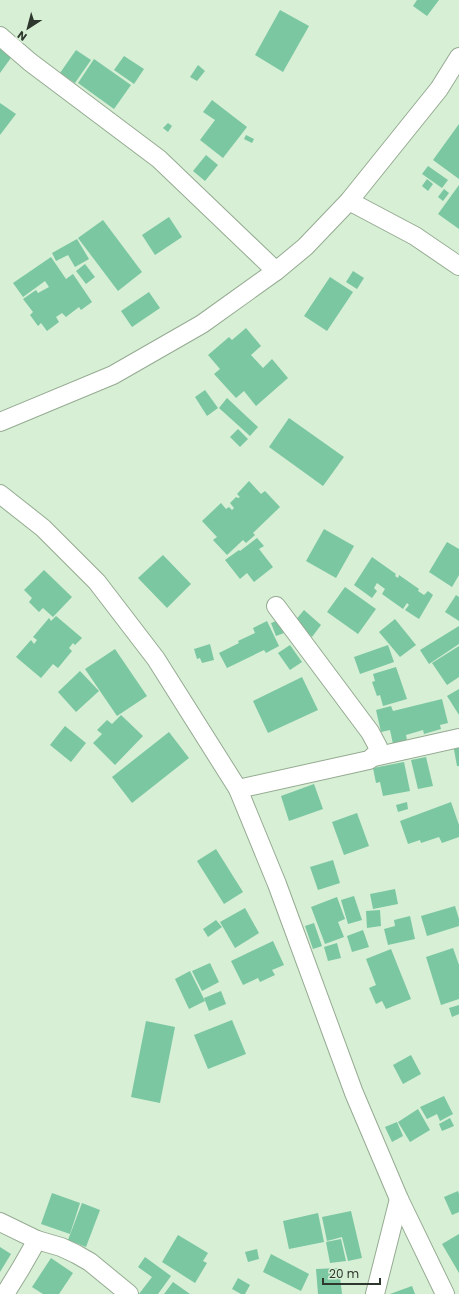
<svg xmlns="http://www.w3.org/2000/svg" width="459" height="1294" viewBox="0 0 459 1294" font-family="Poppins,sans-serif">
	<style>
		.building { fill: #7ac7a2 }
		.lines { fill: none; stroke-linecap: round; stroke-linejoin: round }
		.minor-casing { stroke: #95ab92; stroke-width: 20 }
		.minor { stroke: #fff; stroke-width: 18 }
	</style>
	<rect width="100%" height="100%" fill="#d7efd4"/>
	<g class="building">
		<polygon points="417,0 439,0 427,16 413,6"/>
		<polygon points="280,10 309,26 283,72 255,55"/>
		<polygon points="0,46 13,55 0,73"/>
		<polygon points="76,50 91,60 75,83 60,73"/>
		<polygon points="124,56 144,69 134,84 114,70"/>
		<polygon points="94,59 131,85 114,109 78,83"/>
		<polygon points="198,65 205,71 197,81 190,77"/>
		<polygon points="212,100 247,127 223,158 200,140 215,120 203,112"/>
		<polygon points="0,103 16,114 0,135"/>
		<polygon points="168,123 172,126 168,132 163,128"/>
		<polygon points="459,124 459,179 433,160"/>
		<polygon points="246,135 254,139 252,143 244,139"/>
		<polygon points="206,155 218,165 205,181 193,171"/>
		<polygon points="428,166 448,180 442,188 422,174"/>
		<polygon points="427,179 433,184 428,191 422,186"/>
		<polygon points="459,185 459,229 438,214"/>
		<polygon points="444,189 449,193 443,201 438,197"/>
		<polygon points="169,217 182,237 155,255 142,235"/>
		<polygon points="103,220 142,272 118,291 78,238"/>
		<polygon points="77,239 89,259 75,267 68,255 56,261 52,253"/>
		<polygon points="51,257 66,279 73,274 92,302 81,310 79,307 66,317 62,313 56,317 59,322 47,331 41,323 38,326 30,315 33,312 23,299 36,290 38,293 49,287 45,281 23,297 13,283"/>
		<polygon points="85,264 95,277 86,284 76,271"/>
		<polygon points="353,271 364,278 357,289 346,282"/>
		<polygon points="330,277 353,292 327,331 304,316"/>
		<polygon points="149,292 160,308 132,327 121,311"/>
		<polygon points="246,328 261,346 251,355 263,368 272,359 288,378 256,406 244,391 236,398 214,374 220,369 208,355 229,337 232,340"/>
		<polygon points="205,390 218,408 207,416 195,397"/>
		<polygon points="227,398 258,427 250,436 219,408"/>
		<polygon points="289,418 344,457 323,486 269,447"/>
		<polygon points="238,429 248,439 240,447 230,437"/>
		<polygon points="249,481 261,494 265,491 280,507 253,533 255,535 246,543 243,540 227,555 213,540 217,537 202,521 221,503 226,509 229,507 232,510 234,508 230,503 236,497 238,498 240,497 237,494"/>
		<polygon points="324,529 354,546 336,578 306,561"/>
		<polygon points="257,538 264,546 259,549 273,567 254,582 247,573 240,579 225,560 239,550 240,551"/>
		<polygon points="447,542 459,549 459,575 452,587 429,572"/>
		<polygon points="163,555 191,584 167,608 138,578"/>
		<polygon points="372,557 396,574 395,576 398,578 399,575 419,589 418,591 424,595 428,591 433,595 419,619 405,610 409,605 407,603 403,609 382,594 385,589 377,583 374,588 377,591 372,598 354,585"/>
		<polygon points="44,570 72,597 53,617 43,608 39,612 29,602 32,598 24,590"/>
		<polygon points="345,587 376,609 358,634 327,612"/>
		<polygon points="456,595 459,597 459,621 445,612"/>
		<polygon points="304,610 321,625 312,637 294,622"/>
		<polygon points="56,616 82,638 75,645 73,643 69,648 72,651 58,668 53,664 41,678 16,657 31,640 34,644 37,640 33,637 49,618 51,621"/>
		<polygon points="395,619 416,645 400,657 379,632"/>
		<polygon points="279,620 284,633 276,636 271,623"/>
		<polygon points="267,621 279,646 266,653 264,650 227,668 219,653 239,643 238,641 255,633 253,628"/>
		<polygon points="459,626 459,644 429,664 420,650"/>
		<polygon points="210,644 214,660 202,663 200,658 197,659 194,649"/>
		<polygon points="290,645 302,662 290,670 278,653"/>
		<polygon points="388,645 394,662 360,674 354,657"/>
		<polygon points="459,646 459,677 447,685 432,663"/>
		<polygon points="115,649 147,696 117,716 85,669"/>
		<polygon points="396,667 407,699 383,706 380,695 377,696 372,682 375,681 373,674"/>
		<polygon points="80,671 99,691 76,712 58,692"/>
		<polygon points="302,677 318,710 268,733 253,701"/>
		<polygon points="459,689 459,715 447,696"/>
		<polygon points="442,699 448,723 440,725 441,729 424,734 423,730 406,735 407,740 393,744 390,730 381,732 376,710 391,706 393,711"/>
		<polygon points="121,715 143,736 115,765 93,743 102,734 97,730 107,720 112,724"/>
		<polygon points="65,726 86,743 71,762 50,745"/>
		<polygon points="169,732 189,758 132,803 112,777"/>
		<polygon points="459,743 459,766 457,766 453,744"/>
		<polygon points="426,757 433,786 418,789 411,760"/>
		<polygon points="404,762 410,791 383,796 380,782 376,783 373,768"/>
		<polygon points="314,784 323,809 289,821 281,796"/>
		<polygon points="407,802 408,809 398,812 396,805"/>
		<polygon points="451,802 459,825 459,837 442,843 439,837 421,843 420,840 408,844 400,821"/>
		<polygon points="357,813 369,846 344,855 332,822"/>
		<polygon points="216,849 243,892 224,904 197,861"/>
		<polygon points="333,860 340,883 318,890 310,867"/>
		<polygon points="395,889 398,904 373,909 370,894"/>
		<polygon points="354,896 362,920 348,924 341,900"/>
		<polygon points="337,897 345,919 338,922 344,937 325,944 311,907"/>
		<polygon points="455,906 459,919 459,926 427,936 421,916"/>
		<polygon points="245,908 259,933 235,948 220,922"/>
		<polygon points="380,910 381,926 367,928 366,911"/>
		<polygon points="410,916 415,939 388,945 384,929 395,926 394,920"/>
		<polygon points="216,920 222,927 208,937 203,929"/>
		<polygon points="314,923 322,946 313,949 305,926"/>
		<polygon points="363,930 369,947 352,952 347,936"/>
		<polygon points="273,941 284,965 272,970 275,975 260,982 258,978 243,985 231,961"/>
		<polygon points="337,943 341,958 328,961 324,947"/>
		<polygon points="453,948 459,965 459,999 441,1005 426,957"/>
		<polygon points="391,949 411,999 386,1009 382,1001 376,1004 369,988 376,985 366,959"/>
		<polygon points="210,963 219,982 202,991 192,971"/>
		<polygon points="190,971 205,1001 189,1009 175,979"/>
		<polygon points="221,991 226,1004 209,1011 204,998"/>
		<polygon points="459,1005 459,1014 452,1017 449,1008"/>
		<polygon points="232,1020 246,1054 208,1069 194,1035"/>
		<polygon points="146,1021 175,1027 160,1103 131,1097"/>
		<polygon points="411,1055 421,1074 403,1084 393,1065"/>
		<polygon points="444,1096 453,1114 440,1121 437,1114 427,1119 420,1107"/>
		<polygon points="418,1109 430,1130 410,1142 398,1122"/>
		<polygon points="450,1118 454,1126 442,1131 439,1124"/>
		<polygon points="397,1122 403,1136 392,1142 385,1127"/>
		<polygon points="458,1191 459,1194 459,1212 452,1215 444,1197"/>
		<polygon points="52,1193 80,1203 70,1234 41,1224"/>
		<polygon points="82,1203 100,1210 86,1247 68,1240"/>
		<polygon points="351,1211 362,1258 348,1261 342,1237 327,1241 322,1217"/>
		<polygon points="318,1213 324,1242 289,1249 283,1221"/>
		<polygon points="459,1234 459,1273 442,1244"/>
		<polygon points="178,1235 208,1253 203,1261 207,1263 195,1283 162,1262"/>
		<polygon points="341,1239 346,1261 330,1263 326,1242"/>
		<polygon points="0,1247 11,1254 0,1272"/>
		<polygon points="257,1249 259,1259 248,1262 245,1252"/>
		<polygon points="271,1254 309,1274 301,1291 263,1272"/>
		<polygon points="145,1257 171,1276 158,1294 139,1294 152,1277 138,1267"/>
		<polygon points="51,1258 73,1273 59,1294 43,1294 32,1287"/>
		<polygon points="339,1268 342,1294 318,1294 316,1269"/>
		<polygon points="238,1278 250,1285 245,1294 241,1294 232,1289"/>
		<polygon points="173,1282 190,1294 164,1294"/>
		<polygon points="412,1286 415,1294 390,1294"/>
	</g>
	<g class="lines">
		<g class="minor-casing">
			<g id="minor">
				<polyline points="0,36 30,62 159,159 276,271"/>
				<polyline points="349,201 415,236 459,266"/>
				<polyline points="0,422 113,375 202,324 276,271 305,247 349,201 439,89 459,57"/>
				<polyline points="0,494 43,528 97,582 156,659 238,789 277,884 354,1093 399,1199 445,1294"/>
				<polyline points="374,757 459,738"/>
				<polyline points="238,789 369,760 377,753 378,747 370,732 276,606"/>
				<polyline points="0,1222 37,1240 61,1247 76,1254 90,1262 129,1294"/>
				<polyline points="5,1294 21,1268 37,1240"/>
				<polyline points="375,1294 399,1199"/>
			</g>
		</g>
		<use href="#minor" class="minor"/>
	</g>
	<g transform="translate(28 28) rotate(216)" stroke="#d7efd4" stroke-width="3" paint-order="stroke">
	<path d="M0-3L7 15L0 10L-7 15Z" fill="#2e372d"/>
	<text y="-6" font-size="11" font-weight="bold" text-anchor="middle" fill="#2e372d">N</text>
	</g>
	<path d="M323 1278v6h57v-6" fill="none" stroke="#2e372d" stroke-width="2"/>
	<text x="329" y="1278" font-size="12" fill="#2e372d" stroke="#d7efd4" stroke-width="3" paint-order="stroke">20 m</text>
</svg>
